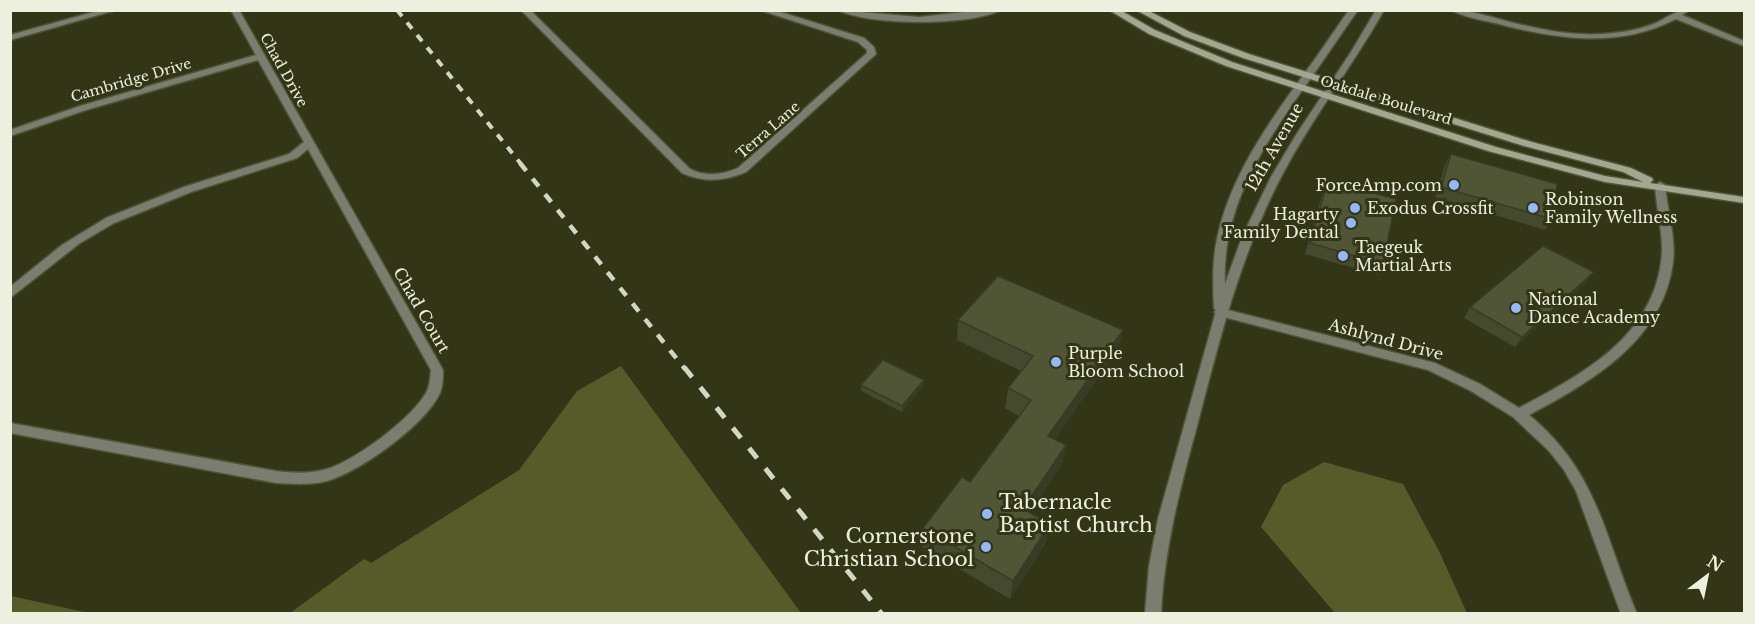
<svg xmlns="http://www.w3.org/2000/svg" width="1755" height="624" viewBox="0 0 1755 624" font-family="'Libre Baskerville',serif">
	<style>
		.green { fill: #555b29 }
		.lines { fill: none; stroke-linecap: round; stroke-linejoin: round }
		.minor-casing { stroke: #505437; stroke-width: 3 }
		.tertiary-casing { stroke: #505437; stroke-width: 3 }
		.secondary-casing { stroke: #505437; stroke-width: 3 }
		.minor { fill: #7b7d6f; fill-rule: evenodd }
		.tertiary { fill: #7b7d6f; fill-rule: evenodd }
		.secondary { fill: #a3a790; fill-rule: evenodd }
		.rail-far2 { stroke: #d3d6c2; stroke-width: 4; stroke-dasharray: 8 8; stroke-linecap: butt }
		.rail-far1 { stroke: #d3d6c2; stroke-width: 4.5; stroke-dasharray: 10 10; stroke-linecap: butt }
		.rail { stroke: #d3d6c2; stroke-width: 5; stroke-dasharray: 13 13; stroke-linecap: butt }
		.wall { fill: #45492e }
		.shaded-wall { fill: #383c25 }
		.building { fill: #505535; stroke: #383c25; stroke-width: 1.5 }
		.poi-dot { fill: #96b6fd; stroke: #323617; stroke-width: 2 }
		.labels { text-anchor: middle; dominant-baseline: central; stroke-width: 6; stroke-linejoin: round; paint-order: stroke }
		.far-street-label { font-size: 14px; fill: #edf0de; stroke: #323617 }
		.street-label { font-size: 16px; fill: #edf0de; stroke: #323617 }
		.poi-label { font-size: 16px; fill: #edf0de; stroke: #323617; text-anchor: start }
		.near-poi-label { font-size: 20px; fill: #edf0de; stroke: #323617; text-anchor: start }
	</style>
	<rect width="100%" height="100%" fill="#323617"/>
	<g class="green">
		<polygon points="621,366 801,613 290,613 364,559 371,563 519,470 577,391"/>
		<polygon points="1324,462 1403,484 1440,553 1467,613 1335,613 1261,527 1283,485"/>
		<polygon points="11,596 89,613 11,613"/>
	</g>
	<g class="lines">
		<g class="minor-casing">
			<g id="minor">
				<polygon points="101,10 116,10 10,40 10,35"/>
				<path d="M231,10H239L443,370C443,378 443,386 440,393C425,425 361,471 327,481C311,485 293,484 276,483L10,433V423L276,471C293,473 311,474 327,469C356,460 411,419 426,393C430,386 430,378 431,370L308,149L297,158L191,192L114,223L80,243L10,298V287L62,245L106,218L184,187L289,154L304,142L258,60L86,110L10,136V130L80,106L256,55Z"/>
				<path d="M521,10H530L690,169C706,177 722,175 738,168L867,53V50L858,42L760,10H774L864,38L874,47L876,54L746,172C724,181 704,183 682,173Z"/>
				<path d="M838,10L919,17L982,10H1001C971,26 869,26 838,10Z"/>
				<path d="M1451,10C1473,10 1493,18 1514,23C1543,30 1572,36 1602,34C1620,33 1639,30 1656,23C1668,17 1676,10 1690,10L1682,15L1744,41V46L1676,19C1618,49 1556,39 1495,23C1481,20 1464,17 1451,10Z"/>
				<path d="M1660,182L1665,185C1667,210 1676,237 1673,262C1663,341 1592,381 1529,415C1598,472 1604,536 1637,614H1621L1576,491L1564,470L1549,451L1513,417L1471,391L1428,370L1220,316L1214,312L1220,308L1435,363L1480,384L1519,408C1581,375 1650,339 1661,263C1665,237 1656,210 1655,185Z"/>
			</g>
		</g>
		<g class="tertiary-casing">
			<path id="tertiary" d="M1349,10H1358C1342,32 1328,54 1313,75C1269,137 1221,204 1225,284L1242,237L1271,177L1296,135L1351,52L1376,10H1384C1352,67 1311,119 1281,177C1240,256 1219,341 1197,426C1180,488 1164,549 1161,614H1145L1149,566L1158,519L1216,311L1214,308C1213,285 1212,262 1217,239C1230,177 1267,125 1304,74C1320,53 1334,31 1349,10Z"/>
		</g>
		<g class="secondary-casing">
			<polygon id="secondary" points="1109,10 1120,10 1155,30 1232,62 1496,147 1605,176 1643,182 1623,172 1524,146 1243,58 1184,36 1136,10 1147,10 1190,32 1249,54 1532,142 1631,168 1652,178 1653,180 1650,183 1744,197 1744,203 1605,182 1488,151 1226,66 1149,34"/>
		</g>
		<use href="#minor" class="minor"/>
		<use href="#tertiary" class="tertiary"/>
		<use href="#secondary" class="secondary"/>
		<polyline class="rail-far2" points="397,10 521,164"/>
		<polyline class="rail-far1" points="520,163 685,369"/>
		<polyline class="rail" points="684,367 882,614"/>
	</g>
	<g class="wall">
		<polygon points="1451,154 1552,219 1545,230 1435,197 1445,165"/>
		<polygon points="1328,181 1383,264 1378,275 1305,254 1323,192"/>
		<polygon points="1594,272 1586,282 1515,347 1464,318 1470,307"/>
		<polygon points="958,320 1123,330 1118,349 1055,439 1066,445 1062,464 1029,513 1046,543 1010,599 922,547 923,528 970,482 1019,416 1005,408 1008,388 1021,371 957,340"/>
		<polygon points="924,380 924,385 902,412 861,391 861,385"/>
	</g>
	<g class="shaded-wall">
		<polygon points="1594,272 1586,282 1515,347 1522,337"/>
		<polygon points="1123,330 1118,349 1044,455 1048,436"/>
		<polygon points="924,380 924,385 902,412 902,406"/>
		<polygon points="1066,445 1062,464 1019,528 1023,509"/>
		<polygon points="1050,524 1046,543 1010,599 1013,581"/>
	</g>
	<g class="building">
		<polygon points="1451,154 1557,184 1552,219 1441,187"/>
		<polygon points="1328,181 1396,199 1383,264 1310,243"/>
		<polygon points="1543,246 1594,272 1522,337 1470,307"/>
		<polygon points="998,276 1123,330 1048,436 1066,445 1023,509 1050,524 1013,581 923,528 962,477 970,482 1031,400 1008,388 1033,356 958,320"/>
		<polygon points="883,360 924,380 902,406 861,385"/>
	</g>
	<g class="poi-dot">
		<circle cx="1454" cy="185" r="6"/>
		<circle cx="1355" cy="208" r="6"/>
		<circle cx="1533" cy="208" r="6"/>
		<circle cx="1351" cy="223" r="6"/>
		<circle cx="1343" cy="256" r="6"/>
		<circle cx="1516" cy="308" r="6"/>
		<circle cx="1056" cy="362" r="6"/>
		<circle cx="987" cy="514" r="6"/>
		<circle cx="986" cy="547" r="6"/>
	</g>
	<g class="labels">
		<g class="far-street-label">
			<text transform="translate(284 70) rotate(61)">Chad Drive</text>
			<text transform="translate(131 80) rotate(-16)">Cambridge Drive</text>
			<text transform="translate(1386 100) rotate(17)">Oakdale Boulevard</text>
			<text transform="translate(768 130) rotate(-41)">Terra Lane</text>
		</g>
		<g class="street-label">
			<text transform="translate(1274 147) rotate(-60)">12th Avenue</text>
			<text transform="translate(422 310) rotate(60)">Chad Court</text>
			<text transform="translate(1386 339) rotate(15)">Ashlynd Drive</text>
		</g>
		<g class="poi-label">
			<text x="1442" y="185" text-anchor="end">ForceAmp.com</text>
			<text x="1545" y="199">Robinson<tspan x="1545" dy="18">Family Wellness</tspan></text>
			<text x="1367" y="208">Exodus Crossfit</text>
			<text x="1339" y="214" text-anchor="end">Hagarty<tspan x="1339" dy="18">Family Dental</tspan></text>
			<text x="1355" y="247">Taegeuk<tspan x="1355" dy="18">Martial Arts</tspan></text>
			<text x="1528" y="299">National<tspan x="1528" dy="18">Dance Academy</tspan></text>
			<text x="1068" y="353">Purple<tspan x="1068" dy="18">Bloom School</tspan></text>
		</g>
		<g class="near-poi-label">
			<text x="999" y="502">Tabernacle<tspan x="999" dy="23">Baptist Church</tspan></text>
			<text x="974" y="536" text-anchor="end">Cornerstone<tspan x="974" dy="23">Christian School</tspan></text>
		</g>
	</g>
	<rect width="1755" height="624" fill="none" stroke="#edf0de" stroke-width="24"/>
	<g transform="translate(1707 576) rotate(32)" stroke="#323617" stroke-width="4.5" paint-order="stroke">
	<path d="M0-4.5L10 22L0 15L-10 22Z" fill="#edf0de"/>
	<text y="-9" font-size="16" font-weight="bold" text-anchor="middle" fill="#edf0de">N</text>
	</g>
</svg>
